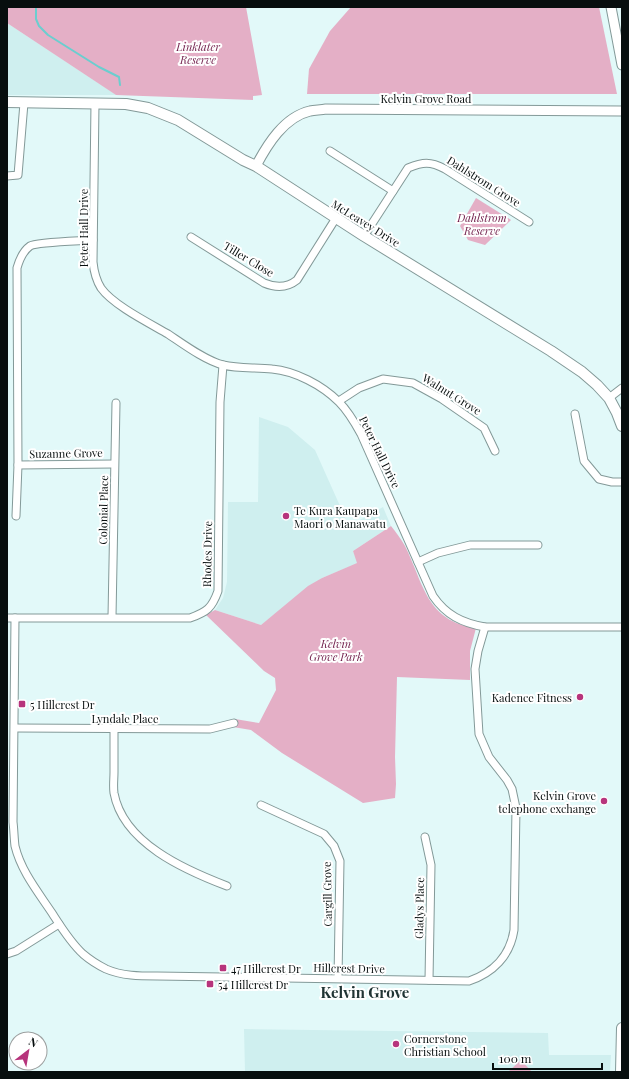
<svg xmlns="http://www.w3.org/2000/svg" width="629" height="1079" viewBox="0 0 629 1079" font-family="'Playfair Display',serif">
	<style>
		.built { fill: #cfefef }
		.green { fill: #e4afc6 }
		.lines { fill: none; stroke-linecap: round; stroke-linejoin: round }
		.stream { stroke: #6acecf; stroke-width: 2 }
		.minor-casing { stroke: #839998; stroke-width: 9 }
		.tertiary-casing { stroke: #839998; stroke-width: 11 }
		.secondary-casing { stroke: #839998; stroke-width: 12 }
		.minor { stroke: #fff; stroke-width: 7 }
		.tertiary { stroke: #fff; stroke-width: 9 }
		.secondary { stroke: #fff; stroke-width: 10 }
		.poi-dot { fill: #b7347c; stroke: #fff; stroke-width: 1.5 }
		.labels { text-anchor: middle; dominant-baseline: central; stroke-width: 4; stroke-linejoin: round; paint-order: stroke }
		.park-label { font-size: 11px; font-style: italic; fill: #711e4b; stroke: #fff }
		.street-label { font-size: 11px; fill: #070e0e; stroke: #fff }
		.poi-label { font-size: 11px; fill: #070e0e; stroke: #fff; text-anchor: start }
		.district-label { font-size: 15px; font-weight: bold; fill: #213434; stroke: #fff }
	</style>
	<rect width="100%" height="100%" fill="#e2f9f9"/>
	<g class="built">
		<polygon points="7,23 112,92 116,95 7,95"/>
		<polygon points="259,417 288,427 315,450 349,526 383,507 391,526 353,551 358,563 322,578 261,625 215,610 223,598 227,582 228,502 258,502"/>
		<polygon points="244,1029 548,1033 549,1055 611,1055 610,1072 245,1072"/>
	</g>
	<g class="green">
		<polygon points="7,7 246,7 262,95 253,96 253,100 116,95 7,23"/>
		<polygon points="351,7 599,7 617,94 307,94 309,69 330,31"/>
		<polygon points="476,198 511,220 485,245 468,240 460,226"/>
		<path d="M391,526C396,532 401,539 405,546C424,584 426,621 476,628L470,651V680L397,677L395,757L396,784L395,798L363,803L282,753L251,730L233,727L235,719L259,723L276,690L275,678L264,671L206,615L215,610L261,625L308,586L322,578L357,563L353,551Z"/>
		<polygon points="521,1060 531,1071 530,1072 508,1072"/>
	</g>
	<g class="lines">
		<polyline class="stream" points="36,7 36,19 39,26 48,35 99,67 119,77 120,85"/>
		<g class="minor-casing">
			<g id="minor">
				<path d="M95,103L93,262C94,272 96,280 101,288C113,305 149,323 168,334C183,344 206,361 223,365C239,369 256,367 272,369C295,371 322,385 339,402C348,411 355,423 361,434L433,596C446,615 462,623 485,627H622"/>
				<polyline points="330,151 393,191"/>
				<polyline points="7,176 18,175 24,103"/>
				<path d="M364,236L408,168C423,162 430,161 445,169L529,222"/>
				<path d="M191,237L264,283C276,288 287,288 297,280L336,218"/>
				<polyline points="609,398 622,388"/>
				<polyline points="339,401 359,388 383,379 413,383 442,399 484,428 495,451"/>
				<polyline points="575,414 584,461 599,479 612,482 622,482"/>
				<polyline points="18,465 114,464"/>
				<path d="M16,516L18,465L17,268C19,261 23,251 30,246C37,242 81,241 93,240"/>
				<polyline points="418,562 438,553 470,545 538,545"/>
				<polyline points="112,617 116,403"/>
				<path d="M7,618H190C207,612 212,608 218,591L220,402L223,365"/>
				<path d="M15,618L13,822C14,830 14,838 15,846C21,871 38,892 52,913C61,927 70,942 83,954C90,960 98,965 106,969C122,976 140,976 157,976L469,981C493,973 510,956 514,930L516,808L512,789L507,780L489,757L479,734L475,669L478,651L485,627"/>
				<polyline points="15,728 210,729 234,723"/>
				<path d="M114,729C114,743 114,757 114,772C114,779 113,786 114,793C123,843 185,870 227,886"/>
				<polyline points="261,805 324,834 334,846 340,861 338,978"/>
				<polyline points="425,837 431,865 429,980"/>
				<polyline points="7,954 16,951 59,924"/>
			</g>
		</g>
		<g class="tertiary-casing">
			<g id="tertiary">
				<polyline points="611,7 622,65"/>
				<path d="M256,166C267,145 284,117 310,111C315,110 321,110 326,109L622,111"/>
			</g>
		</g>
		<g class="secondary-casing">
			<g id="secondary">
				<polyline points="7,102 126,104 148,108 178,120 243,160 256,166 364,236 551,351 582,372 597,385 609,398 617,413 622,426"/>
				<polyline points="621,1072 622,1028"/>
			</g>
		</g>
		<use href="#minor" class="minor"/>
		<use href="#tertiary" class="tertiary"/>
		<use href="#secondary" class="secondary"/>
	</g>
	<g class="poi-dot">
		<circle cx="286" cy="516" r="4"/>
		<circle cx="580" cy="697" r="4"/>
		<rect x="18" y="700" width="8" height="8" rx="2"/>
		<circle cx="604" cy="801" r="4"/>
		<rect x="219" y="964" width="8" height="8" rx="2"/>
		<rect x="206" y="980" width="8" height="8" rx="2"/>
		<circle cx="396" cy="1044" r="4"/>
	</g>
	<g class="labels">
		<g class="park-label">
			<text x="198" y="46">Linklater<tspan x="198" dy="13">Reserve</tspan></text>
			<text x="482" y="217">Dahlstrom<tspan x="482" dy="13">Reserve</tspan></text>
			<text x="336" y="643">Kelvin<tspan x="336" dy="13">Grove Park</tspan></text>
		</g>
		<g class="street-label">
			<text x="426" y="98">Kelvin Grove Road</text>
			<text transform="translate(484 181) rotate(32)">Dahlstrom Grove</text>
			<text transform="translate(366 223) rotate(32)">McLeavey Drive</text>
			<text transform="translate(83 228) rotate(-90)">Peter Hall Drive</text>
			<text transform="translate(249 259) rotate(31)">Tiller Close</text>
			<text transform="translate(452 394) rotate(32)">Walnut Grove</text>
			<text transform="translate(380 452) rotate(64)">Peter Hall Drive</text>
			<text transform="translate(66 453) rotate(-1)">Suzanne Grove</text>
			<text transform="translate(103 510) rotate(-89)">Colonial Place</text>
			<text transform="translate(207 554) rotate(-89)">Rhodes Drive</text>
			<text x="125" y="718">Lyndale Place</text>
			<text transform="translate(327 894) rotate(-91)">Cargill Grove</text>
			<text transform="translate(419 908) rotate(-89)">Gladys Place</text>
			<text transform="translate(349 968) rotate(1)">Hillcrest Drive</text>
		</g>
		<g class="poi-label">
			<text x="294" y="510">Te Kura Kaupapa<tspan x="294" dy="13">Maori o Manawatu</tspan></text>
			<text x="572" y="697" text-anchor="end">Kadence Fitness</text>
			<text x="30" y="704">5 Hillcrest Dr</text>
			<text x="596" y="795" text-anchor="end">Kelvin Grove<tspan x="596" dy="13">telephone exchange</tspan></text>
			<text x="231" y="968">47 Hillcrest Dr</text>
			<text x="218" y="984">54 Hillcrest Dr</text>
			<text x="404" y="1038">Cornerstone<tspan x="404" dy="13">Christian School</tspan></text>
		</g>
		<g class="district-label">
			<text x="365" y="992">Kelvin Grove</text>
		</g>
	</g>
	<rect width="629" height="1079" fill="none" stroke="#070e0e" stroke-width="16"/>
	<g transform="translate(28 1051) rotate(31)"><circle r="19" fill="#ffffff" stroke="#9c9f9f"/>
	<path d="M0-3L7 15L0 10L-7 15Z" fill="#b7347c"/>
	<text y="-6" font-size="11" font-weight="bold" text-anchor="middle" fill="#070e0e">N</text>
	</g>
	<path d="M493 1063v6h109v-6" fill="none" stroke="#070e0e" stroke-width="2"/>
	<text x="499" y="1063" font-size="12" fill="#070e0e" stroke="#ffffff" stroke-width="3" paint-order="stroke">100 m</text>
</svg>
